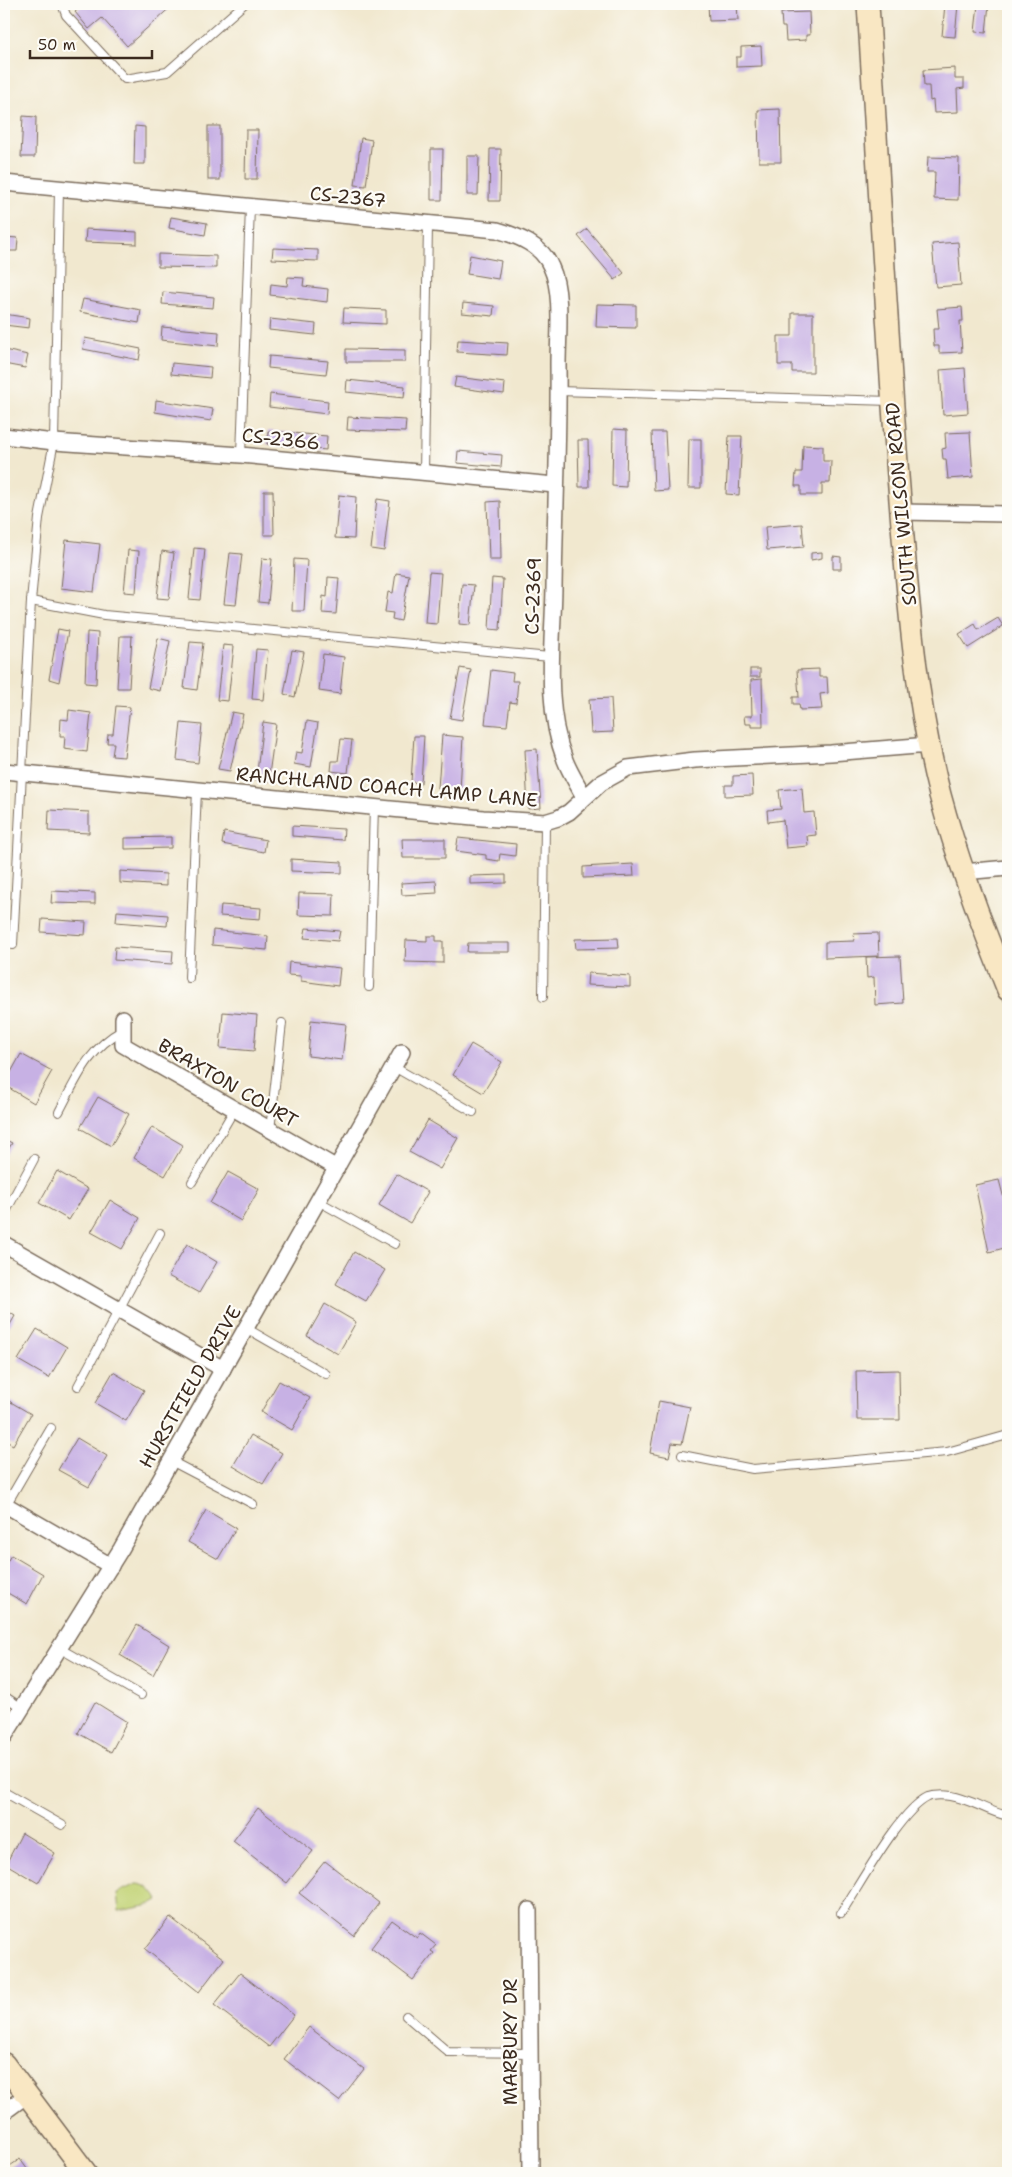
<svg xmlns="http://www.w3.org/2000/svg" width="1012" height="2177" viewBox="0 0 1012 2177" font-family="'Shantell Sans',sans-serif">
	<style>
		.green { fill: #c2d376; stroke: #7e7e4a }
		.building { fill: #c7b1e4 }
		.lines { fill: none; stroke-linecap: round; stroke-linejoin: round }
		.lane-casing { stroke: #7b6c5c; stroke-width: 10 }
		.street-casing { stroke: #7b6c5c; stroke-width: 18 }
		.secondary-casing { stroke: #7b6c5c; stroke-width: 24 }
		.lane { stroke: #fff; stroke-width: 8 }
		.street { stroke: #fff; stroke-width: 15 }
		.secondary { stroke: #f9e7c3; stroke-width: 21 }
		.labels { text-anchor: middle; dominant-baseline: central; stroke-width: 4.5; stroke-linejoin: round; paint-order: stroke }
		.street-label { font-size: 19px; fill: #3b2a1e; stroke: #fdfcf7 }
	</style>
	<rect width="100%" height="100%" fill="#fdfcf7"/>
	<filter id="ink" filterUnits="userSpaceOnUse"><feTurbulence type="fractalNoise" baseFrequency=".02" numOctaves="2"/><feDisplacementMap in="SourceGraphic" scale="10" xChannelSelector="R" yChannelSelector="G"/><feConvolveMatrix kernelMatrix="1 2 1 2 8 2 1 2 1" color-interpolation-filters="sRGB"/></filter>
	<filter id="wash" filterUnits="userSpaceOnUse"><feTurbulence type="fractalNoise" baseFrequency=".0096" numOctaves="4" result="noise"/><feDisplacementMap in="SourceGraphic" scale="20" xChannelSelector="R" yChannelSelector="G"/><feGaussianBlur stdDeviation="1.12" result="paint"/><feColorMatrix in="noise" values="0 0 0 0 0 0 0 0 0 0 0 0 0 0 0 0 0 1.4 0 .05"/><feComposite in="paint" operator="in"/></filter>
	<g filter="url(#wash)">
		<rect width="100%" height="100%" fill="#f1e8cf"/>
		<path class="green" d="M136,1884C146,1884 153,1891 158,1900L146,1906L119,1911L117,1893Z"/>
		<g id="blocks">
			<g class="building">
				<polygon points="84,4 174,4 127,46 102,18 89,29 75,12"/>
				<polygon points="708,4 737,4 738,20 709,21"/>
				<polygon points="945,4 958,4 955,37 942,36"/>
				<polygon points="978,4 989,4 986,33 975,32"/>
				<polygon points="809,12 810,35 806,35 806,40 786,41 785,27 782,27 781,13"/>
				<polygon points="761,46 762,66 736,67 736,57 741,57 741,47"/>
				<polygon points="955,68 955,79 964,79 964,88 957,89 958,112 934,113 933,100 930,101 929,86 924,86 923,70"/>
				<polygon points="780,109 781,162 759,162 758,110"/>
				<polygon points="23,116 36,117 35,157 21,157"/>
				<polygon points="135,126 145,127 145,164 134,164"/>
				<rect x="208" y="126" width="12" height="54"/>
				<polygon points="246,130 258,130 257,179 245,179"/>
				<polygon points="361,138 372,140 366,186 355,185"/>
				<polygon points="431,149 443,149 442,200 431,200"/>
				<polygon points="490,149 501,149 500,201 489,201"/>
				<polygon points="467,156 479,156 478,195 467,195"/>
				<polygon points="928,157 959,158 958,200 934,199 935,172 927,172"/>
				<polygon points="171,217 207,223 205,235 169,228"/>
				<polygon points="86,229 137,232 137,244 85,242"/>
				<polygon points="587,229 624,273 615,280 578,236"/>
				<polygon points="4,237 18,238 17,251 4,251"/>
				<polygon points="958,242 961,285 936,287 932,244"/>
				<polygon points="273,248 318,250 318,261 272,259"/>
				<polygon points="158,254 216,256 216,268 158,267"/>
				<polygon points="470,255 501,261 498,279 467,274"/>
				<polygon points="288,277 304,278 303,286 328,289 327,302 270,295 271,284 287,286"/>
				<polygon points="163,292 214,297 213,308 162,304"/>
				<polygon points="83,299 141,310 139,323 80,312"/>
				<polygon points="463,303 494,306 493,316 462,313"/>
				<polygon points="597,304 636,305 636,328 596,327"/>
				<polygon points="962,307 963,321 960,321 962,352 939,353 939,346 934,346 933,329 939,329 937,309"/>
				<polygon points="344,308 386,310 386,324 343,322"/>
				<polygon points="792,313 813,313 813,372 792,372 792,365 778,365 778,336 792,336"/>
				<polygon points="4,314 30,318 29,328 4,325"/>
				<polygon points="270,319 316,324 315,335 269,330"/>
				<polygon points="162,327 219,332 218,346 161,340"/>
				<polygon points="85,338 141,349 139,360 83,349"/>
				<polygon points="458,340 508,343 507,355 457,352"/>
				<polygon points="346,349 405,350 405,362 346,362"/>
				<polygon points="4,350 28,355 25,368 4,364"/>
				<polygon points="269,356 328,361 326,374 268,368"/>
				<polygon points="172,363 211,367 210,378 171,374"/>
				<polygon points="965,368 968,413 943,415 940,370"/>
				<polygon points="456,377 505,383 504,394 454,387"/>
				<polygon points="347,380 405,386 404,398 346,392"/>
				<polygon points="270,394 328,401 327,414 269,407"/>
				<polygon points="156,400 213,409 211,421 155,412"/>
				<polygon points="348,417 406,420 405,432 347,430"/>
				<polygon points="613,429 627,430 626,487 612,486"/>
				<polygon points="268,431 327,436 326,450 267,444"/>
				<polygon points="652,432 665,432 668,490 654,491"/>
				<polygon points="970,432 973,477 948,479 946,459 943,459 942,449 946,448 945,433"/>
				<polygon points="729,436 742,436 739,495 726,494"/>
				<polygon points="689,439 701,439 701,488 688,488"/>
				<polygon points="578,440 588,440 589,487 579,487"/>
				<polygon points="803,445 823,446 823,461 831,461 830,483 822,483 822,495 801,495 801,486 795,486 796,472 802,472"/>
				<polygon points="458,451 502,455 501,467 457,463"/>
				<polygon points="264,491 273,491 274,535 264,535"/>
				<polygon points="339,495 356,497 354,539 335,538"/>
				<polygon points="377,499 390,501 384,551 371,549"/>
				<polygon points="500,501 501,560 489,560 487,502"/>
				<polygon points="802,524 804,547 767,550 765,527"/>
				<polygon points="66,540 100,544 94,592 61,588"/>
				<polygon points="194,548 205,549 200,600 189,599"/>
				<polygon points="128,550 139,551 136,593 124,592"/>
				<polygon points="162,551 174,553 169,599 157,598"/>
				<polygon points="822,552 822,558 811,560 811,553"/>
				<polygon points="230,553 242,554 236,605 224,604"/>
				<polygon points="833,556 841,557 841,569 833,569"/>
				<polygon points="262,558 272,559 268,603 258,602"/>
				<polygon points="294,559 307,560 304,611 292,611"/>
				<polygon points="429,572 441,573 437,624 425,623"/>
				<polygon points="396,573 409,575 401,621 392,619 393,613 385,612 388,592 393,593"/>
				<polygon points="328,577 339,578 336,614 322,613 323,596 327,597"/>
				<polygon points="492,578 503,579 500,630 489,629"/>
				<polygon points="462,584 474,585 470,625 459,624"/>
				<polygon points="998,618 1003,626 968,648 959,634 975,624 978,630"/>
				<polygon points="58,629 68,631 59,682 49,679"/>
				<polygon points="87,632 98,633 96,684 85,683"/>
				<polygon points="120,636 132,636 129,688 117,688"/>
				<polygon points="158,638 170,641 160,691 148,688"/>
				<polygon points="190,642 203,643 197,690 184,688"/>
				<polygon points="223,645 234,646 228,701 217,700"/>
				<polygon points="256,649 268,650 263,700 252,699"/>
				<polygon points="292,650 304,652 295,697 284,694"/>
				<polygon points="323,654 344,657 340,694 319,691"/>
				<polygon points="460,668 471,670 462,720 450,718"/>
				<rect x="750" y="669" width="10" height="8"/>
				<polygon points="819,669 819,677 827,677 828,693 820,694 822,709 800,710 799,704 793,704 793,697 799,697 797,670"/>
				<polygon points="491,670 513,673 512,681 518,681 516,703 510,702 507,726 485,724"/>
				<polygon points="762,679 763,727 751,727 751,724 745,724 744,716 752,716 751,680"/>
				<polygon points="611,698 613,732 591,733 589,699"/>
				<polygon points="116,706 130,707 124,757 112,756 114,743 107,743 108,734 113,734"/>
				<polygon points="69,710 91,713 87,752 64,749 65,736 60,736 61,719 68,720"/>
				<polygon points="232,712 243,714 230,771 218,769"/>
				<polygon points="307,721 318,723 311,767 294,764 296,752 302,753"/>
				<polygon points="263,722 276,724 268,782 256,780"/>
				<polygon points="181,723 202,725 198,763 177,760"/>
				<polygon points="442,735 463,737 460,790 438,788"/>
				<polygon points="414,736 424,736 421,783 411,782"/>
				<polygon points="341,739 352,740 348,773 331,771 332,761 338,761"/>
				<polygon points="537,749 541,808 528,809 525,750"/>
				<polygon points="752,775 753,795 725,796 725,785 733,785 733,776"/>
				<polygon points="802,788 804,813 814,812 816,835 807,836 808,846 786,848 783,820 768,822 767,810 781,809 779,790"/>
				<polygon points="49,810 89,812 89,833 48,831"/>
				<polygon points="292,826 344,829 343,840 292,836"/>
				<polygon points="224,832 266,840 264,852 222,844"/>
				<polygon points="171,837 171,848 125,849 125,838"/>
				<polygon points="458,838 516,844 515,856 500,854 499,861 486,859 486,855 456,851"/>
				<polygon points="402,839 445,839 445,858 403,858"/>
				<polygon points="291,859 342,862 342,873 291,871"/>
				<polygon points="633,864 634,876 583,878 583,867"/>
				<polygon points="120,871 166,874 166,886 120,883"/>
				<polygon points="506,875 506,883 470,884 470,876"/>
				<polygon points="436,881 437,893 402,895 401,883"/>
				<polygon points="52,891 95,893 95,904 51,903"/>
				<polygon points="299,893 334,894 333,916 298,915"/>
				<polygon points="221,905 261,908 260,919 220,916"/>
				<polygon points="117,911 168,915 167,926 116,922"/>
				<polygon points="42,919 86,922 85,935 41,932"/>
				<polygon points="306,928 340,931 338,941 304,938"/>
				<polygon points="213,930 268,936 267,950 212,945"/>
				<polygon points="878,933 879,956 825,958 825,942 854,941 853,934"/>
				<polygon points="427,936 436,936 436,941 443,941 443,963 405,962 406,940 427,941"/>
				<polygon points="618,938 619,948 576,949 575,939"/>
				<polygon points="468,943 510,943 510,952 467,952"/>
				<polygon points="115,947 173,951 172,964 114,960"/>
				<polygon points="900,956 903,1003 875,1005 874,977 867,978 866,957"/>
				<polygon points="289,962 340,968 338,986 301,981 301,976 288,975"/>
				<polygon points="588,973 630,976 630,987 587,985"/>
				<polygon points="223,1012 257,1015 254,1051 220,1048"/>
				<polygon points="311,1020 346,1024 342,1060 308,1056"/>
				<polygon points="471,1044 502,1062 483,1093 453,1075"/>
				<polygon points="21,1054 52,1071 34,1103 4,1085"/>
				<polygon points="98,1097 129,1114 111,1146 80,1128"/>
				<polygon points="428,1120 458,1138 440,1169 409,1152"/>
				<polygon points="152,1127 183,1145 165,1176 134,1158"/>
				<polygon points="4,1139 12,1143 4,1157"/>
				<polygon points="57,1171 88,1189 69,1220 39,1203"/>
				<polygon points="228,1172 259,1189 241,1221 210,1203"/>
				<polygon points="397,1174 428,1192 410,1223 379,1205"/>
				<polygon points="999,1180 1008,1214 1008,1247 989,1252 975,1185"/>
				<polygon points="110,1200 140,1218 122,1249 91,1232"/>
				<polygon points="187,1244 217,1262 199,1293 168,1276"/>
				<polygon points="354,1252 385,1270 366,1301 336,1284"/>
				<polygon points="325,1304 356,1322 338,1354 307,1336"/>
				<polygon points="4,1309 15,1316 4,1335"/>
				<polygon points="37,1329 67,1347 49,1378 18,1360"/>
				<polygon points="899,1370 900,1420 857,1420 856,1371"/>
				<polygon points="113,1372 144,1390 126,1421 95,1403"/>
				<polygon points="279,1381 310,1398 292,1430 261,1412"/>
				<polygon points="4,1398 31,1414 13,1445 4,1440"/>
				<polygon points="659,1401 690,1407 682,1444 672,1443 669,1457 650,1453"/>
				<polygon points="251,1435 282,1453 263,1484 233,1466"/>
				<polygon points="77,1438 107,1456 89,1487 58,1470"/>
				<polygon points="206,1510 236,1528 218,1559 188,1542"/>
				<polygon points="11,1555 43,1574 27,1604 4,1591 4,1567"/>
				<polygon points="137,1625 169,1645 153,1675 120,1655"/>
				<polygon points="95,1702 127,1722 111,1752 78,1733"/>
				<polygon points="258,1808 313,1851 287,1883 233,1841"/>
				<polygon points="22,1833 55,1853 38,1883 6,1864"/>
				<polygon points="325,1861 379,1903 354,1936 299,1893"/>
				<polygon points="170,1917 224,1959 199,1992 145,1949"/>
				<polygon points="392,1920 417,1938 420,1933 436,1945 431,1951 434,1953 413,1980 371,1948"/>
				<polygon points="240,1973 294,2015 269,2047 214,2005"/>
				<polygon points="309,2027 364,2069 339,2101 284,2059"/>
				<polygon points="20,2159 30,2173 4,2173 4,2170"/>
			</g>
		</g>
	</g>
	<g filter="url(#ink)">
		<use href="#blocks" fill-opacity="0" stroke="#7b6c5c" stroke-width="1"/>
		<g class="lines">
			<g class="lane-casing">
				<g id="lane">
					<polyline points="62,4 66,15 125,79 167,72 244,4"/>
					<polyline points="558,391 891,401"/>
					<polyline points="241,455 250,207"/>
					<polyline points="424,473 428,225"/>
					<polyline points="31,601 104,615 550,657"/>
					<polyline points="13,945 31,601 39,518 54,442 59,189"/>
					<polyline points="189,978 197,790"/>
					<polyline points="369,987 374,806"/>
					<polyline points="543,997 545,822"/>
					<polyline points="394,1067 473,1112"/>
					<path d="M59,1112C77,1078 88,1049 123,1030"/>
					<polyline points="270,1130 282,1023"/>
					<polyline points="192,1182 234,1110"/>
					<polyline points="318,1201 395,1244"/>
					<polyline points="4,1215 34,1159"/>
					<polyline points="246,1328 326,1374"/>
					<polyline points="78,1386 160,1233"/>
					<polyline points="682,1455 753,1469 947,1452 1008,1435"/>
					<polyline points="171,1461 253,1504"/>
					<polyline points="5,1507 51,1428"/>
					<polyline points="59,1648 141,1695"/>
					<polyline points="4,1696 22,1708"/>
					<polyline points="4,1792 62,1825"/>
					<path d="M841,1913C860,1885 900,1810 928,1797C933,1795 945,1795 951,1796C971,1799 988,1812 1008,1816"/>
					<polyline points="406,2016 448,2052 531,2053"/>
				</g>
			</g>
			<g class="street-casing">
				<g id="street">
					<path d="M4,183L497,230C518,236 542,245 551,267C563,292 558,336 558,364C559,438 555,513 554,588C553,645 544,705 565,760C570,773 578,785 584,797"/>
					<polyline points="4,436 54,442 241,455 555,485"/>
					<polyline points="901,512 1008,514"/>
					<polyline points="4,771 483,818 545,822 558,818 569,812 601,783 628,768 695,760 831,753 929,745"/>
					<polyline points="963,872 1008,868"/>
					<polyline points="123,1018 123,1045 337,1168"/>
					<polyline points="4,1244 223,1369"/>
					<polyline points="4,1504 111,1566"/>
					<polyline points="4,1737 121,1549 402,1052"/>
					<polyline points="529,1910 531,2173"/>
					<polyline points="4,2112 27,2095"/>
				</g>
			</g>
			<g class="secondary-casing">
				<g id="secondary">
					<path d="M868,4C878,161 886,319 898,476C907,583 913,691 940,795C958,862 982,926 1008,990"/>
					<polyline points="4,2064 86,2173"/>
				</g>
			</g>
			<use href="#lane" class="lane"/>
			<use href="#street" class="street"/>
			<use href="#secondary" class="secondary"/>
		</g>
	</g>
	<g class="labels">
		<g class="street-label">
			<text transform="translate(348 197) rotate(6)">CS-2367</text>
			<text transform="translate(281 439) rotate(6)">CS-2366</text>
			<text transform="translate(901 504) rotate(-95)">SOUTH WILSON ROAD</text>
			<text transform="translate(533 596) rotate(-88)">CS-2369</text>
			<text transform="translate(387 787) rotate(5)">RANCHLAND COACH LAMP LANE</text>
			<text transform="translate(228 1083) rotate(30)">BRAXTON COURT</text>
			<text transform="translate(190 1387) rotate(-60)">HURSTFIELD DRIVE</text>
			<text transform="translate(510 2042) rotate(-90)">MARBURY DR</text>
		</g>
	</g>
	<rect width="1012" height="2177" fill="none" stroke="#fdfcf7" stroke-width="20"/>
	<path d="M30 50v8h122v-8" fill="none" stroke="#3b2a1e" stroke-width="2.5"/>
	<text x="38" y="50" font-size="15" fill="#3b2a1e" stroke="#fdfcf7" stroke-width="4" paint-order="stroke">50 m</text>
</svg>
